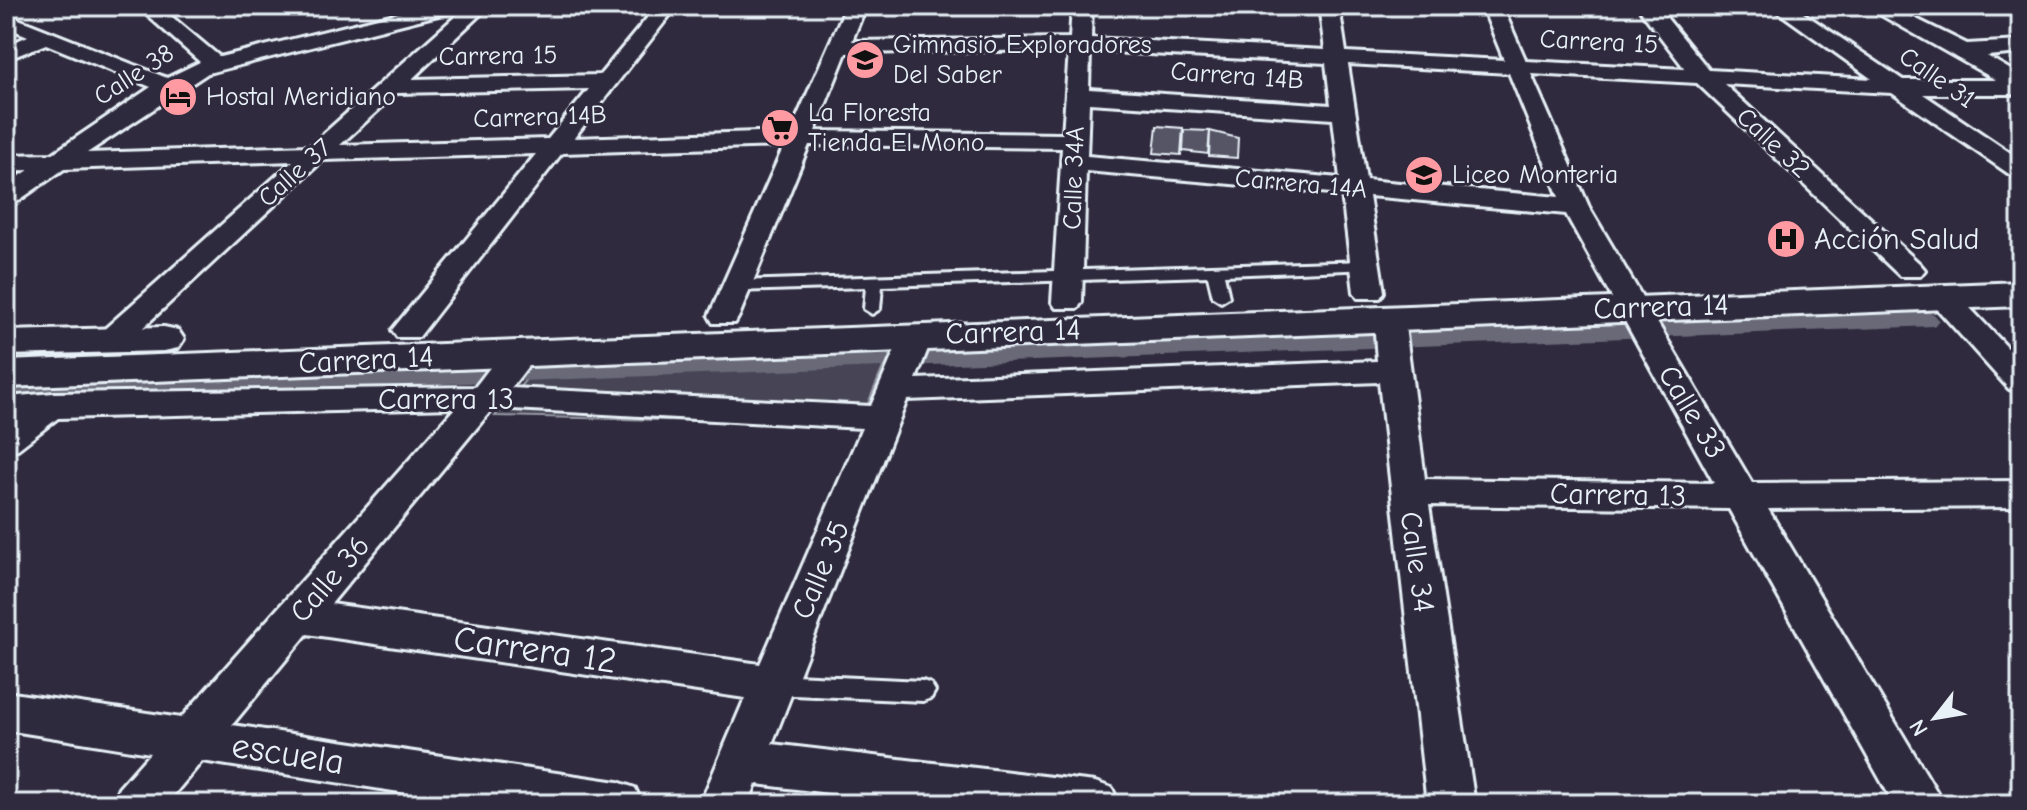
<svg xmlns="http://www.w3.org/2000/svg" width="2027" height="810" viewBox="0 0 2027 810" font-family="'Comic Neue',sans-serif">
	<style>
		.green { fill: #464455; stroke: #979aa6; stroke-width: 2 }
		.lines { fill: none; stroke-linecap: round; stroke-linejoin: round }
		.canal { fill: #696978; fill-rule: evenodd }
		.building { fill: #575565; stroke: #e8f1f8; stroke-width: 2 }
		.lane-casing { stroke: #e8f1f8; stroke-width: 6 }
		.street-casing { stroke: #e8f1f8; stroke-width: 6 }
		.secondary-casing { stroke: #e8f1f8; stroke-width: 6 }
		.lane { fill: #2f2a3d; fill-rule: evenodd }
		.street { fill: #2f2a3d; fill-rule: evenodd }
		.secondary { fill: #2f2a3d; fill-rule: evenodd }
		.labels { text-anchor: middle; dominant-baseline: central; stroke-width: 6; stroke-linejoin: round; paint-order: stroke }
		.far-street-label { font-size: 26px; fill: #e8f1f8; stroke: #2f2a3d }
		.far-poi-label { font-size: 26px; fill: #e8f1f8; stroke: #2f2a3d; text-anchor: start }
		.poi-label { font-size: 30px; fill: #e8f1f8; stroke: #2f2a3d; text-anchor: start }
		.street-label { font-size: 30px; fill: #e8f1f8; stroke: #2f2a3d }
		.near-street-label { font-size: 36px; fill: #e8f1f8; stroke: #2f2a3d }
	</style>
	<rect width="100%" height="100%" fill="#2f2a3d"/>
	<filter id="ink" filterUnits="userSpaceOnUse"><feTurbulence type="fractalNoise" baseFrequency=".0125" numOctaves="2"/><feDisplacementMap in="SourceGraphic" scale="16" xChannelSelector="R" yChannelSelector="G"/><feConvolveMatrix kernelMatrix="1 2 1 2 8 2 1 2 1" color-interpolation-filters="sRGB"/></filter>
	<g filter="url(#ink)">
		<polygon class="green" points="890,351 859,425 495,416 539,364"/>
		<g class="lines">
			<polygon class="canal" points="1924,311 1934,314 1939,320 1934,326 6,401 6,381"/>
		</g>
		<g class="building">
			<polygon points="1157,126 1183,128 1181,155 1154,153"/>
			<polygon points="1184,130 1210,131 1208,154 1183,151"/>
			<polygon points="1210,131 1238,138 1237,158 1209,156"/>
		</g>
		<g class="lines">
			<g class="lane-casing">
				<g id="lane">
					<polygon points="1366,261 1374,266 1371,269 1224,275 1229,297 1221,302 1213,297 1208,276 882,286 880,309 872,314 864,309 866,287 736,291 728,286 736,281"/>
					<polygon points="772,674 923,681 931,684 935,691 931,698 923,701 772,694 764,691 760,684 764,677"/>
				</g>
			</g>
			<g class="street-casing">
				<g id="street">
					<path d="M137,6H159L220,57L427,6H461L458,10L208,73L87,153L310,146L467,6H489L412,79L600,75L657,6H677L574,138L791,131L846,6H866L852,41L1070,38L1072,6H1092L1091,38L1325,50L1319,6H1339L1346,52L1504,60L1482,6H1502L1526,61L1685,69L1637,6H1657L1709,70L1872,79L1770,6H1793L1903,80H1996L1865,6H1890L1967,44L2021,41V53L1987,56L2021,76V94H1923L2021,160V179L2012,176L1892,93L1724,84L1920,264L1925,270L1920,276H1900L1697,83L1531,74L1589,207L1752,483L2021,481V507L1768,509L1944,804H1894L1729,509L1429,505L1475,804H1427L1379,382L907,400L772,744L1095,782L1112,788L1119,804H917L756,784L748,804H700L745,698L307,634L232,725L618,782L635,788L642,804H476L202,761L166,804H112L119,788L150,753L6,730V692L181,718L455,408L58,418L18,449L6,453V423L12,419H6V397L54,393L475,387C491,368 506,339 533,346L538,353L511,388L871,406L901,336L906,329H928L933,336L916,379L1377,361L1374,319L1378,312H1400L1404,319L1425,479L1714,483L1566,214L1369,196L1384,292L1380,298H1358L1354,292L1342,194L1086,171L1082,302L1078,308H1056L1052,302L1062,148L809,145L739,316L735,323H713L709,316L784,146L562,153L419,337H397L392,330L536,154L323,160L121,348H99L94,341L99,334L293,161L64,169L15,203L6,205V185L29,170L6,171V155L52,154L151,87L46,44L6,60V46L28,36L6,27V14L167,78L200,62ZM1069,50L1063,134L815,131L846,53ZM1090,51L1326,63L1331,105L1089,89ZM1348,64L1509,73L1559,197L1366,180ZM589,89L548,139L340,145L397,93ZM1089,103L1333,119L1340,178L1087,156ZM493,408L862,428L760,664L331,604Z"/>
					<polygon points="1942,287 1953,290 2021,362 2021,392 2009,389 1931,302 1927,296 1931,290"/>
				</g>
			</g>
			<g class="secondary-casing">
				<g id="secondary">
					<polygon points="2021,282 2021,306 6,387 6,361"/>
					<polygon points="164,327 178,330 184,339 178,348 164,351 6,355 6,331"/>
				</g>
			</g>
			<use href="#lane" class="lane"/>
			<use href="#street" class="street"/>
			<use href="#secondary" class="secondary"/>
		</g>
	</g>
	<defs>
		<g id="school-disc" transform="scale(2)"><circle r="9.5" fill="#ff9aa2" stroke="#2f2a3d"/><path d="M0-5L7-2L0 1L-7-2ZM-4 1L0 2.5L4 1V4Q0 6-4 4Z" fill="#111"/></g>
		<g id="hotel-disc" transform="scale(2)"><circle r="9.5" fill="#ff9aa2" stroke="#2f2a3d"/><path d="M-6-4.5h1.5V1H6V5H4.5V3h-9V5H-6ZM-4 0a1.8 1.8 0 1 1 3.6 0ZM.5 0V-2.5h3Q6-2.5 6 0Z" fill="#111"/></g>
		<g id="supermarket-disc" transform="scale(2)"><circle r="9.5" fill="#ff9aa2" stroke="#2f2a3d"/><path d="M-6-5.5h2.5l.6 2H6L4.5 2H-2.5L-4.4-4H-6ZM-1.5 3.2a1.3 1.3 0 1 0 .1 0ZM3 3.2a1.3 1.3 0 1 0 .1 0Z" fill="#111"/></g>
		<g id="hospital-disc" transform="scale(2)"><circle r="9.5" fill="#ff9aa2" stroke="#2f2a3d"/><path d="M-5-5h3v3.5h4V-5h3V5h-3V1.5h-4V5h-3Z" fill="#111"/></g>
	</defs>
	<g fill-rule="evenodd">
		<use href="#school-disc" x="865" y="60"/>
		<use href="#hotel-disc" x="178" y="97"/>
		<use href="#supermarket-disc" x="780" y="128"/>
		<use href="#school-disc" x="1424" y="175"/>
		<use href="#hospital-disc" x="1786" y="239"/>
	</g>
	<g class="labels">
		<g class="far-street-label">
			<text transform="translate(1599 42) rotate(3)">Carrera 15</text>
			<text transform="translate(498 56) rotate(-1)">Carrera 15</text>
			<text transform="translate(134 75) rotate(-33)">Calle 38</text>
			<text transform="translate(1237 76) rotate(4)">Carrera 14B</text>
			<text transform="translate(1937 78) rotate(35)">Calle 31</text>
			<text transform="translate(540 117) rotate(-2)">Carrera 14B</text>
			<text transform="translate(1773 143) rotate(43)">Calle 32</text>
			<text transform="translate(295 173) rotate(-42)">Calle 37</text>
			<text transform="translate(1074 178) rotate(-88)">Calle 34A</text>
			<text transform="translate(1301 184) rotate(5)">Carrera 14A</text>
		</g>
		<g class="far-poi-label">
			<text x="893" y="45">Gimnasio Exploradores<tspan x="893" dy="30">Del Saber</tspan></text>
			<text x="206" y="97">Hostal Meridiano</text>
			<text x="808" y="113">La Floresta<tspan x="808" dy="30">Tienda El Mono</tspan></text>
			<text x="1452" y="175">Liceo Monteria</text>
		</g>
		<g class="poi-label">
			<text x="1814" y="239">Acción Salud</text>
		</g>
		<g class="street-label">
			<text transform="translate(1661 307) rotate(-2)">Carrera 14</text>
			<text transform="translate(1013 332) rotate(-2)">Carrera 14</text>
			<text transform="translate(366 360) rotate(-3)">Carrera 14</text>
			<text x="446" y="399">Carrera 13</text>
			<text transform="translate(1692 412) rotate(59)">Calle 33</text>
			<text transform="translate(1618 495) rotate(1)">Carrera 13</text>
			<text transform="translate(1417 562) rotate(82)">Calle 34</text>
			<text transform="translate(821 570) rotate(-67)">Calle 35</text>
			<text transform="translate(330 579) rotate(-49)">Calle 36</text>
		</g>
		<g class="near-street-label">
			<text transform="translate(535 650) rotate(8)">Carrera 12</text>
			<text transform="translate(288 754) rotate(9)">escuela</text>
		</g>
	</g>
	<rect width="2027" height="810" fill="none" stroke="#2f2a3d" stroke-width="32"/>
	<rect x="16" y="16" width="1995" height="778" fill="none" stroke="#e8f1f8" stroke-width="3" filter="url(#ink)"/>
	<g transform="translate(1935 718) rotate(239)" stroke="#2f2a3d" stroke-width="6" paint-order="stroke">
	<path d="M0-6L14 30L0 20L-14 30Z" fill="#e8f1f8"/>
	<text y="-12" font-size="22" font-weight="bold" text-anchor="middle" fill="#e8f1f8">N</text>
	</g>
</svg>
